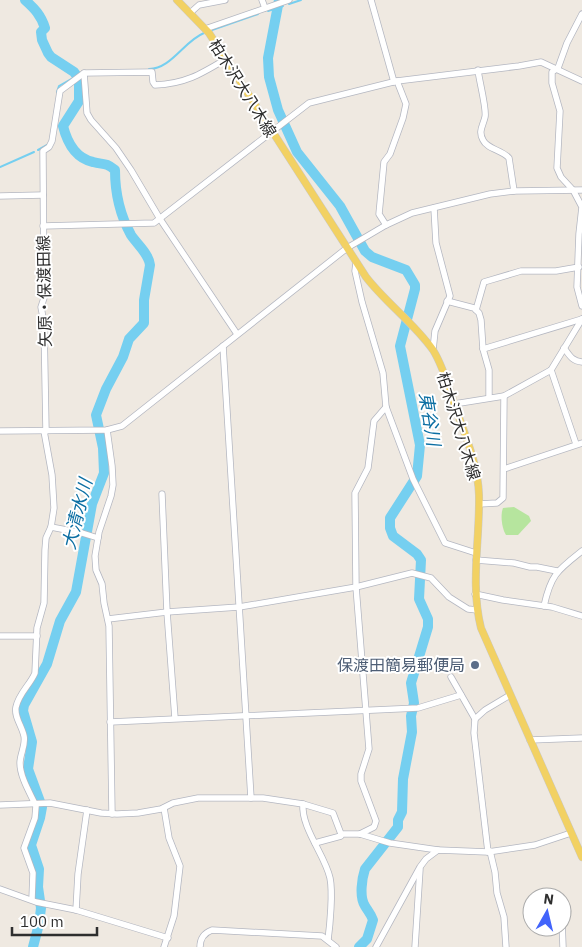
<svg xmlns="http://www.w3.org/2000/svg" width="582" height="947" viewBox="0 0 582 947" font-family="'IBM Plex Sans','Noto Sans JP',sans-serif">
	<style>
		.green { fill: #b6e59e }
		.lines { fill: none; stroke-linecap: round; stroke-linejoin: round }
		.stream { stroke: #75cff0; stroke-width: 2 }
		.river { stroke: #75cff0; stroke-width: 10 }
		.minor-casing { stroke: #b4b7c1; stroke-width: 7 }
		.major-casing { stroke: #c9c9c9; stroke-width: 8 }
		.minor { stroke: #fff; stroke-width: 5.5 }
		.major { stroke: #f2d163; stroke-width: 7 }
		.service-dot { fill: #5c6f8a; stroke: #fff; stroke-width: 2 }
		.labels { text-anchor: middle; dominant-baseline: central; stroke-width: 4; stroke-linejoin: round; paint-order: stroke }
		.street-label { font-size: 16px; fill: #2e2e2e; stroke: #fff }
		.service-label { font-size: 16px; fill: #4e5e75; stroke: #fff; text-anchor: end }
		.water-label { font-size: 18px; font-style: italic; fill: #0d6fa3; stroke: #fff }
	</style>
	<rect width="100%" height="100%" fill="#efe9e1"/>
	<path class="green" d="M514,507L529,516L531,521L518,535H506C502,529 500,515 503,508Z"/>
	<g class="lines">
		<g class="stream">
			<polyline points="289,4 301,0"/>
			<polyline points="268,11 283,6"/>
			<polyline points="212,30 258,14"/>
			<path d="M149,69C171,69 184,41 204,33"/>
			<polyline points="57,92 59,86 73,78"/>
			<polyline points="38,150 49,144"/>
			<polyline points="0,167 34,152"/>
		</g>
		<g class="river">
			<path d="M25,0C34,8 41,15 45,28L41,32L42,40L48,53L51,57L74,72L79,79V101L63,126C67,142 75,158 93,162C104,165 105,162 115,170C115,193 120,215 131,235C137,244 149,254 150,265L144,300V323L129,339L123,357L106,389L96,415L103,448L104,473L92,504L76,592L60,621L47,664L24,705L23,711L32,742L28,769L42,807L40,818L31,845L39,869L38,887L41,908L39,924L33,947"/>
			<path d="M279,0L268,58L269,77L278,110L297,152L340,206L365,251L372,257L406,270L415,285V289L400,346L420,445L417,476L390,518V528L393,536L417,554L421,560L419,599L428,619V627L411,683L414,703L411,716L412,732L403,779L402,812L398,820V827L365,869C362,878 359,897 365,906C368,911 371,914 373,920L367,939L359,947"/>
		</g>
		<g class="minor-casing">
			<g id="minor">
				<polyline points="262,0 265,8"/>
				<polyline points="371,0 394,82"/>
				<polyline points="190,13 199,5 225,0"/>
				<polyline points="582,14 567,43 558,68 552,72 552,83 560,111 557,168 561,177 573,190 582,207 579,234 577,287 582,306"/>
				<polyline points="205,29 289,0"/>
				<path d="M478,70C479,80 487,110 485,117C483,126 478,131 483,140C487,149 502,150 509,158L514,191"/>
				<polyline points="84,73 87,113 91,120 116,148 131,170 160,219 237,334"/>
				<polyline points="0,196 43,195"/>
				<polyline points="386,225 379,214 384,162 390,154 403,118 406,104 397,81"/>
				<polyline points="43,226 154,223 309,103 397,81 519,66 541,62 582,81"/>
				<polyline points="356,263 355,271 362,302 383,373 386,407 413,479 445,543 476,553"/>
				<polyline points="447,301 474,308 479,313 481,320 483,349 489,370 489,397"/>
				<polyline points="476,310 484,282 521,271 556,271 579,267"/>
				<polyline points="223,346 251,798"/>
				<path d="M564,348C570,356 572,361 582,362"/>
				<polyline points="483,349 582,319"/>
				<polyline points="433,350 435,331 450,296 436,243 434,208"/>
				<polyline points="551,370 576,444"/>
				<polyline points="454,404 504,396 551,370 582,319"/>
				<polyline points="107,430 112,466 113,485 111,496 99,532 95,556 96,570 102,584 104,603 109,626 112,814"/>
				<polyline points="0,431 107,430 122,426 347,248 386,225 412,213 490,194 514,191 582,190"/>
				<path d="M46,431L44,323L41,307L44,298L43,154V151L49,147L52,141L60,91L84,73L152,72L153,82L155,85C185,84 201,74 226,59"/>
				<polyline points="504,469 582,443"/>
				<polyline points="162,494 167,612 175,718"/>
				<polyline points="479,504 497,503 503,498 504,396"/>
				<polyline points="51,527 82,533 98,538"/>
				<polyline points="476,560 514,563 530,567 537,567 557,571"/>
				<polyline points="475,594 503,600 552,607 582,616"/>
				<path d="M544,606C551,574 558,570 582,551"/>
				<polyline points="108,619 167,612 239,607 356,587 412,573 431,578 449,597 468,609 477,610"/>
				<polyline points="0,636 37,636"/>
				<polyline points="451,677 475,719"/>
				<polyline points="110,722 418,708 461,695"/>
				<polyline points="530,740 582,738"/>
				<path d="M303,804C301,828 325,855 330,878C333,892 330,925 328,940"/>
				<polyline points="0,805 50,803 101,813 117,814 138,813 161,809 173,803 198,798 263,798 303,804 333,813 341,834 360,834 390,843 438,850"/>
				<polyline points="360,834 374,827 376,821 361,781 361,774 369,749 356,587 355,493 368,468 374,421 386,407"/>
				<polyline points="315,843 341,836 341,834"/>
				<polyline points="490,851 495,872 497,893 504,917 506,947"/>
				<polyline points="488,852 535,845 571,833"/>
				<polyline points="0,889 36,902 76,910 168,938"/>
				<path d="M32,899L33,873L24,848L35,818L36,806C30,793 20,777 20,763C20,754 26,745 24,736C22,726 14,717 16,707C19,693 30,685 35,673L37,628L44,603L45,550L46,538L51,527L54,508L52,475L44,431"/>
				<polyline points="76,910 78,874 87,810"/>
				<polyline points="562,921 563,947"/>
				<polyline points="164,947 174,916 180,866 169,838 164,808"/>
				<path d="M200,947C200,938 204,933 212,930L322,936L336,947"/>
				<polyline points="376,947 420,867 426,859 438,850 488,852 474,733 475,719 485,710 510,695"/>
				<polyline points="415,947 420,869"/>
			</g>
		</g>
		<g class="major-casing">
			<path id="major" d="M177,0L209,33L366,277C386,303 414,323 433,350C443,366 448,385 454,403C464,433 478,463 479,495C480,540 470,584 481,628L582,857"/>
		</g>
		<use href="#minor" class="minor"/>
		<use href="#major" class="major"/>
	</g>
	<circle class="service-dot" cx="475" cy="665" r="5"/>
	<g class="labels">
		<g class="street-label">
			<text transform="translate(243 88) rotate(58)">柏木沢大八木線</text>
			<text transform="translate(44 291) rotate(-91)">矢原・保渡田線</text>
			<text transform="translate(459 426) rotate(73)">柏木沢大八木線</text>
		</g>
		<g class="service-label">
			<text x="465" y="665">保渡田簡易郵便局</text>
		</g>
		<g class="water-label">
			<text transform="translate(430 419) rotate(81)">東谷川</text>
			<text transform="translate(77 514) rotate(-76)">大清水川</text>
		</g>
	</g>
	<g transform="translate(547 912) rotate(8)"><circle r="24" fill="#ffffff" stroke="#ababab"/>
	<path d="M0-4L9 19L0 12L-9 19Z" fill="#4264fb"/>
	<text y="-8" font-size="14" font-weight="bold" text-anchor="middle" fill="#2e2e2e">N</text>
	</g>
	<path d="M12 927v8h85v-8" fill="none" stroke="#2e2e2e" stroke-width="2.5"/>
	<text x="20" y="927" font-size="15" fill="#2e2e2e" stroke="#ffffff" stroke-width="4" paint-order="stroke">100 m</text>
</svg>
